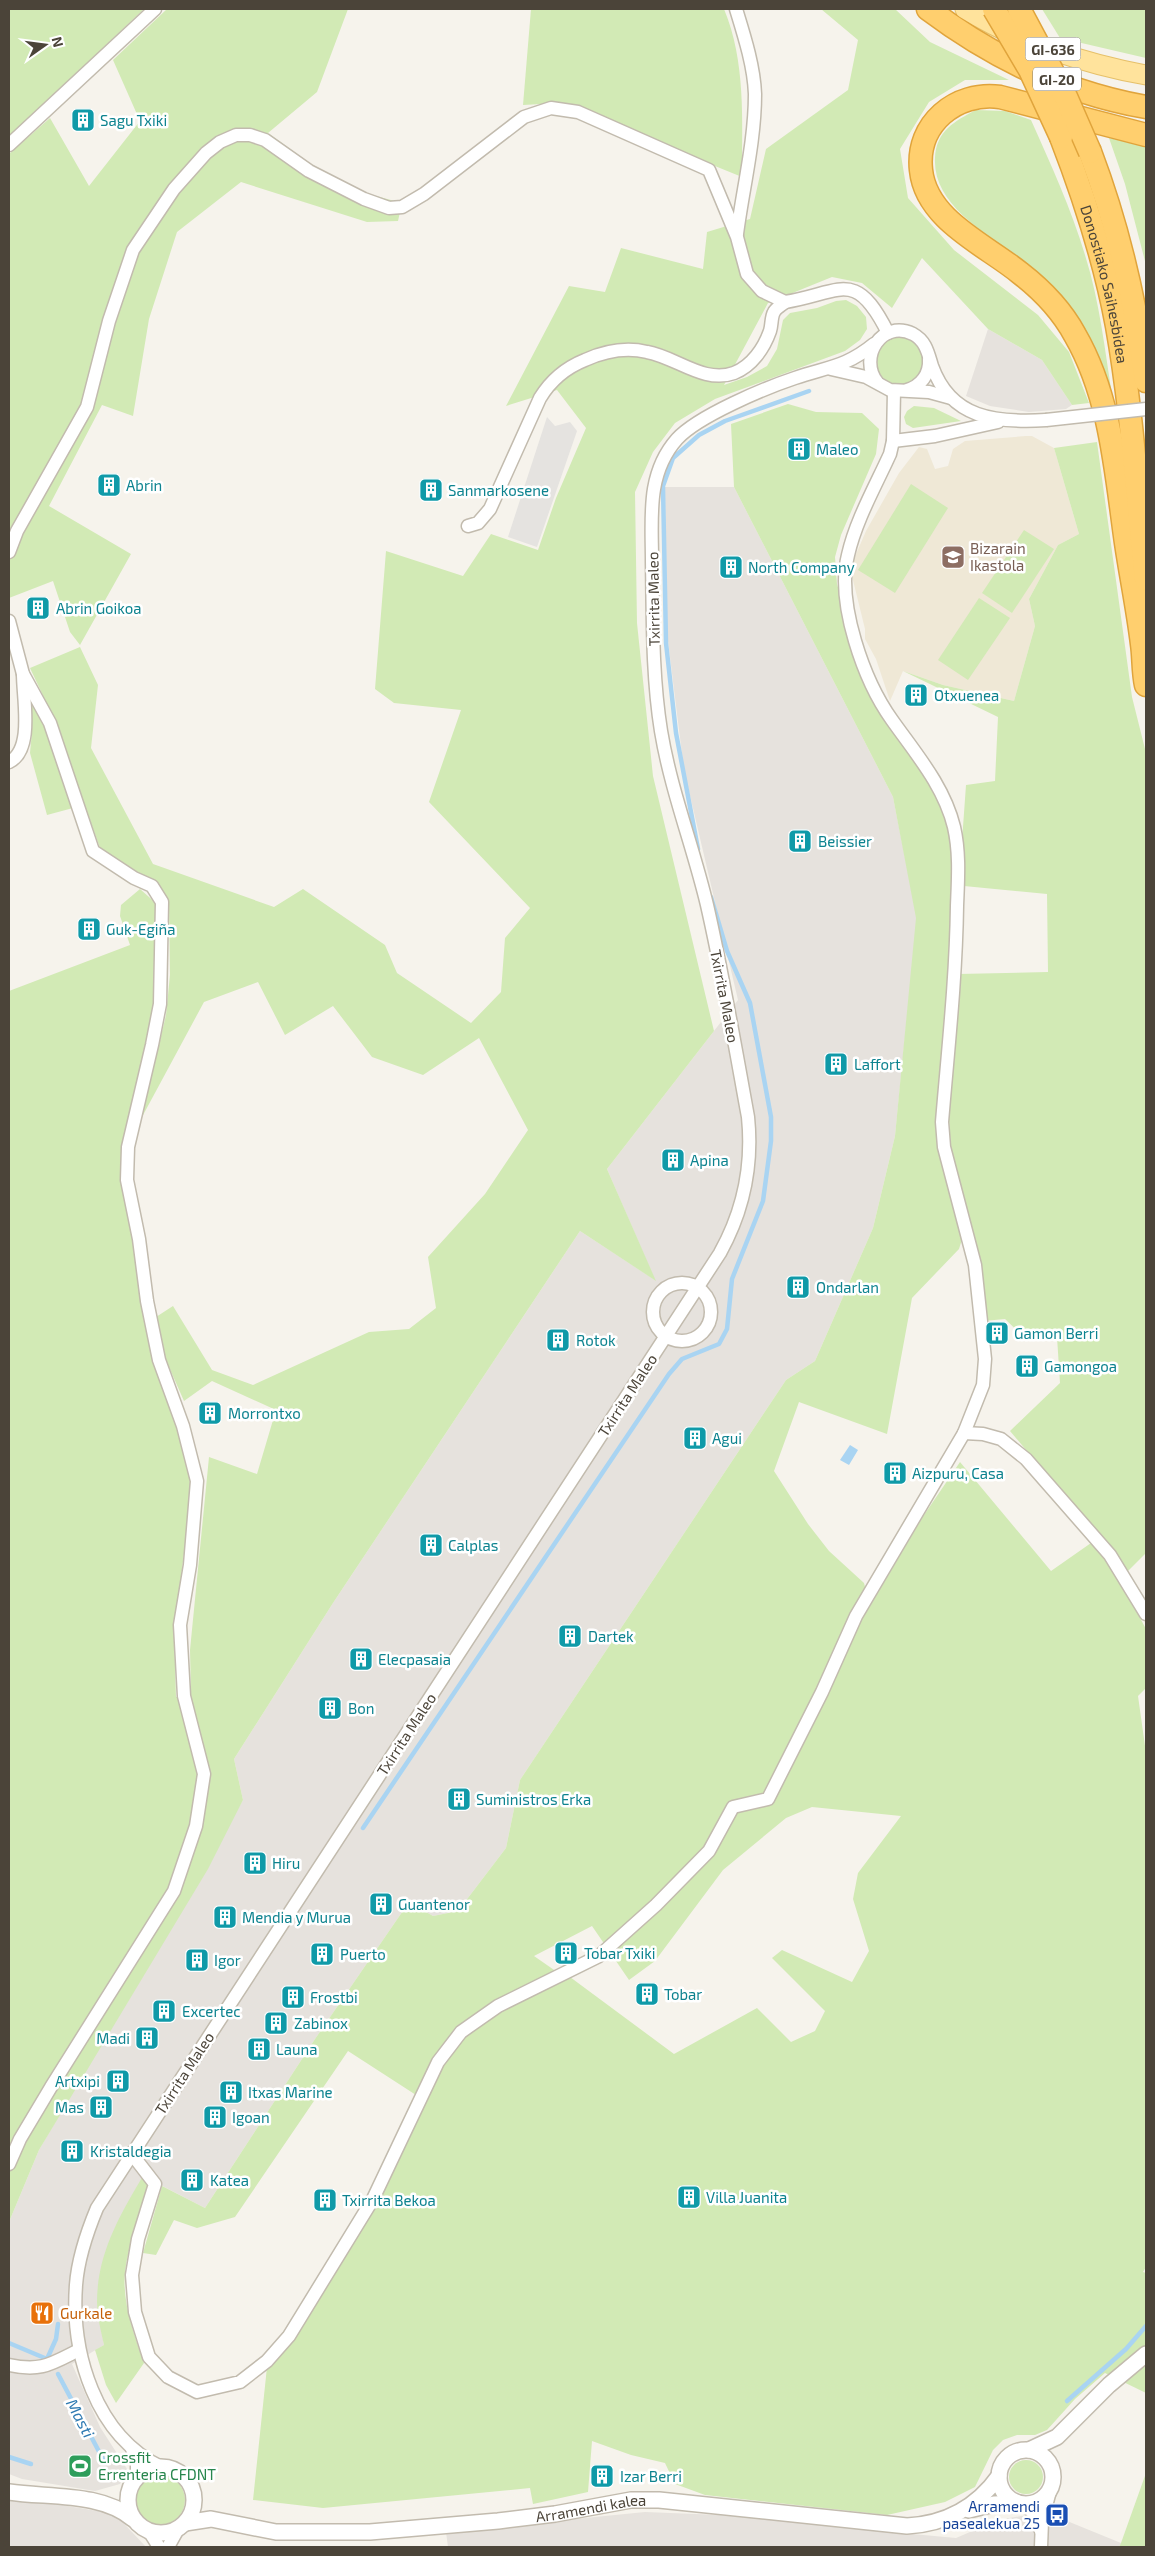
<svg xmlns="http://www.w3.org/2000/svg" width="1155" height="2556" viewBox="0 0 1155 2556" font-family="'Exo 2',sans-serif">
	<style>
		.industrial { fill: #e6e2dd }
		.education { fill: #efe8d6 }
		.green { fill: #d2eab5 }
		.parking { fill: #e5e3e0 }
		.water { fill: #a9d4f2 }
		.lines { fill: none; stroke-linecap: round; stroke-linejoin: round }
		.stream { stroke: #a9d4f2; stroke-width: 4.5 }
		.minor-casing { stroke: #c2bbae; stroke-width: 15 }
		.tertiary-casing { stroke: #c2bbae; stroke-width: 18 }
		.primary-casing { stroke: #e6c16a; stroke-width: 21 }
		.motorway-casing { stroke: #e0a43c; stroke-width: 25 }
		.minor { stroke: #fff; stroke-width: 12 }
		.tertiary { stroke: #fff; stroke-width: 15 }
		.primary { stroke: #ffe39c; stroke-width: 19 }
		.motorway { stroke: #ffcf6e; stroke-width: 22 }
		.minor-bridge-casing { stroke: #c2bbae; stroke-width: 15; stroke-linecap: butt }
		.motorway-bridge-casing { stroke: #e0a43c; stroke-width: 25; stroke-linecap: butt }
		.minor-bridge { stroke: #fff; stroke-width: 12 }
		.motorway-bridge { stroke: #ffcf6e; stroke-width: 22 }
		.labels { text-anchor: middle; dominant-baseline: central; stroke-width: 5; stroke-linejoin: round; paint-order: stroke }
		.shield { fill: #fff; stroke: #817c74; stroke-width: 1 }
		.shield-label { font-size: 14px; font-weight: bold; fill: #4b4439 }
		.culture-label { font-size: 15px; fill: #0d838f; stroke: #fff; text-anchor: start }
		.street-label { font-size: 15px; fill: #4b4439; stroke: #fff }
		.education-label { font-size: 15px; fill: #785e54; stroke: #fff; text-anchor: start }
		.food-label { font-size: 15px; fill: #c56008; stroke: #fff; text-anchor: start }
		.leisure-label { font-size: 15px; fill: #27864d; stroke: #fff; text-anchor: start }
		.transit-label { font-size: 15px; fill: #164399; stroke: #fff; text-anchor: end }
		.water-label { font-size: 16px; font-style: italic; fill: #2e7ab2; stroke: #fff }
	</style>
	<rect width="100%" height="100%" fill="#f6f3ec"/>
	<g class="industrial">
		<polygon points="988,329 1042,360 1072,405 1066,409 1029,412 990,406 966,396"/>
		<polygon points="665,487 734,487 893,797 917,918 895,1136 873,1228 815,1361 786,1380 520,1780 506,1848 458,1911 433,1916 409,1902 315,2039 205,2208 143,2176 97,2304 104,2345 72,2364 100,2427 127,2469 120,2484 95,2491 22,2479 9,2474 9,2222 39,2150 243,1800 234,1759 333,1603 580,1231 655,1280 607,1169 738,1000 684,770 667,633"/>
		<polygon points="9,2496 115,2514 146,2547 9,2547"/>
		<polygon points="645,2512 746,2516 837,2527 956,2538 998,2520 1045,2512 1121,2543 1119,2547 448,2547 446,2532"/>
	</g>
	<polygon class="education" points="1026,436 1032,436 1054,448 1079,534 1058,545 1029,599 1035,626 1014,701 943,685 903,671 890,701 876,659 865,639 865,629 850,568 866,531 899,473 919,447 927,449 935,469 948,466 953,449 965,441"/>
	<g class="green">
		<polygon points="9,9 144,9 9,137"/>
		<polygon points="167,9 348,9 317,92 268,133 311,164 365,193 402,203 398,221 367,222 241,182 177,232 149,319 133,416 102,405 49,506 131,554 80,645 70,632 53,581 9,598 9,154 50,118 89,186 140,121 113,60"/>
		<path d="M531,9H724C746,62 742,120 742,177L560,103L523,105Z"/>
		<polygon points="821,9 895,9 930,42 1009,80 965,80 929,102 900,149 908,198 954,250 1038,315 1069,352 1089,403 1072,405 1042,360 988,329 922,258 892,308 862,283 832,277 768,303 724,385 747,377 767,366 777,349 783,320 790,313 817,308 836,301 846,300 857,306 866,317 867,329 860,340 845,351 715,399 675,423 653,452 635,492 637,623 653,776 714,1031 607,1169 656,1281 580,1231 333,1603 234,1759 243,1800 208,1869 39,2150 9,2222 9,991 130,945 120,916 121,905 140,889 158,905 156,983 151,1024 123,1171 173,1414 193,1483 174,1632 176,1697 191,1694 190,1650 209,1457 257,1474 276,1410 212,1381 184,1401 165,1358 156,1317 173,1306 212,1370 253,1385 369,1332 409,1329 436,1308 428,1257 485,1194 528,1130 479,1038 423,1075 372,1057 333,1006 285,1035 258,982 204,1002 142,1117 166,1015 170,975 169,904 159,886 100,848 54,719 30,668 80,647 98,685 91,748 153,864 274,907 303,889 385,945 397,973 471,1023 501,992 505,938 530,908 429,802 461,710 394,703 375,689 386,551 463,576 491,534 538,550 556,498 586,428 557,390 506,406 569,286 605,292 621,248 703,269 707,232 750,219 766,149 848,90 858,40"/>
		<polygon points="1042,9 1146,9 1146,58 1060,38"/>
		<path d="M976,110L1005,111L1031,120C1051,165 1071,208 1085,255C1100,302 1105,352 1113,401C1102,375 1094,348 1081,324C1074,310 1054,289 1042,277C1009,243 932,214 935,158C936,131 955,121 976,110Z"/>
		<polygon points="1109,138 1146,146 1146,265 1125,184"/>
		<circle cx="900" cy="361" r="24"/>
		<polygon points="788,404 816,412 862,413 879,429 876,454 841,535 835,557 837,584 854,642 943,803 954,859 939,1146 964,1233 959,1249 912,1298 887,1434 799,1402 774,1471 808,1524 829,1551 864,1583 870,1606 922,1518 960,1462 1051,1571 1091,1543 1115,1572 1146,1629 1146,1688 1138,1696 1146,1753 1146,2267 1143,2272 1146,2273 1146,2393 1105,2373 1075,2399 1047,2430 1035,2435 1017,2435 1003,2440 993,2450 975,2487 945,2502 887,2515 705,2495 675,2484 665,2463 631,2455 592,2441 588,2492 533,2504 530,2488 323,2508 253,2500 267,2367 292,2343 376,2201 443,2065 463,2034 501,2009 570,1977 674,2054 757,2008 791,2042 815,2031 825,2011 772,1958 782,1950 852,1982 869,1951 853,1899 858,1873 901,1816 812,1807 786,1818 723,1870 655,1961 629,1980 592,1926 534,1956 557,1972 458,2028 416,2095 348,2051 235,2217 197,2228 174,2220 156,2255 143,2253 162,2186 205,2208 315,2039 409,1902 433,1916 458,1911 506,1848 520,1780 786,1380 815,1361 873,1228 895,1136 916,918 893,797 734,487 731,424"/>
		<polygon points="914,406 934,408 961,421 913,428 906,424 904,417 907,411"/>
		<polygon points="1097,442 1132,697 1146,753 1146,1553 1126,1573 1085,1520 1010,1431 1060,1383 1057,1337 1026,1339 1005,1319 984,1321 951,1151 948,1104 958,974 1048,972 1047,894 964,886 962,841 966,785 995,781 998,717 903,671 943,685 1014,701 1035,626 1029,599 1058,545 1079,534 1054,448"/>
		<polygon points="911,484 948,508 895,593 858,570"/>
		<polygon points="1024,530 1054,549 1012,613 982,593"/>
		<polygon points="979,598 1010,618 968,680 938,660"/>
		<polygon points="30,692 49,731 73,808 47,815 30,753 32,731"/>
		<path d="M143,2176L149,2189C141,2215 128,2244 125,2272C122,2302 134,2335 144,2363L116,2403L106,2385L95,2350L104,2345C101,2331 97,2316 97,2302C97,2255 119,2216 143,2176Z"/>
		<circle cx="1026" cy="2477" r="17"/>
		<polygon points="1146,2473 1146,2547 1119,2547 1121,2543"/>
		<circle cx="160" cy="2500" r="25"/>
	</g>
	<polygon class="parking" points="547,417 555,426 570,422 577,431 537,547 508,537"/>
	<polygon class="water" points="850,1445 858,1450 849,1465 840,1460"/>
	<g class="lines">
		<g class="stream">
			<polyline points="698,849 676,733 666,643 663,486 673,458 699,435 725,421 809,391"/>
			<polyline points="363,1828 669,1374 682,1359 719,1344 727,1329 732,1279 763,1201 771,1141 771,1117 750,1003 727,951 711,897"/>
			<polyline points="9,2343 47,2359 56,2339 58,2324"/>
			<polyline points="58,2374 104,2461"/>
			<polyline points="1067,2401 1126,2349 1146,2326"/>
			<polyline points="9,2457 31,2464"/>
		</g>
		<g class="minor-casing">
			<g id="minor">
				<path d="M736,9C744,35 754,66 755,94C755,141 743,188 737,234"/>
				<polyline points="9,145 155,9"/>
				<polyline points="831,369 866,377 890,390 929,392 951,398"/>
				<path d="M877,382C858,357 882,319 913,334C926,341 928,353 932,366C951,419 996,423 1046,420"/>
				<path d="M907,390C921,386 930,374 929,359"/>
				<polyline points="893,441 935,436 998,422"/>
				<path d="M468,526L478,523L490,509L540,398C551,380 565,368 585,360C605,351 626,347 647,352C676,357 704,384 734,373C752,366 764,348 770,331C772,325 771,317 774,312C776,308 782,305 785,302"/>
				<path d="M9,552L17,531L87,407L109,321L133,250L174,189L206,153L220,142L236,135H250L265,140L309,171L364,199L389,208L402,207L424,194L524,117L551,108L578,112L709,170L737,237L747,274L762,291L785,302C841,293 855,267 888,333"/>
				<polyline points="9,621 23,674 50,723 93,851 134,878 152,886 162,902 160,1004 152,1045 128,1147 127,1180 139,1239 147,1301 159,1360 183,1426 197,1481 190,1565 180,1625 184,1696 204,1774 196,1826 174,1891 51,2087 20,2139 9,2164"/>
				<path d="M9,762C34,750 23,699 23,674"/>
				<circle cx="682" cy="1312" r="29"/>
				<polyline points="964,1433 983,1434 1001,1439 1026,1459 1110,1555 1146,1614"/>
				<path d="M131,2153L155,2184L138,2239L132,2275L135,2312L149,2357L168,2377L197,2392L240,2382L267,2361L289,2336L373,2199L438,2062L461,2032L498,2006L599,1956L656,1905L709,1851L733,1807L768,1799L822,1692L856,1616L964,1433L983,1385L985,1359L975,1265L944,1147L942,1122C948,1050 956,978 957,906C958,880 960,853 954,827C944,786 916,754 892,720C864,681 836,603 848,555C856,520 875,487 890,454L893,441L894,391"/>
				<path d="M9,2365C41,2372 51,2364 79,2350"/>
				<polyline points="132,2449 137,2461 137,2476"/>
				<path d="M161,2467C95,2435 71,2353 76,2285C78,2258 87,2232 97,2208L720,1253C744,1210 753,1166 748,1117C735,1046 723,975 707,905C693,846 671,791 661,731C652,675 653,618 652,561C652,518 646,474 677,439C698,416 765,388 795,378C827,367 846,367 874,344"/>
				<polyline points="1026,2504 1035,2516 1041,2531"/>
				<polyline points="149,2531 159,2547"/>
				<polyline points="168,2547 178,2529"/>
				<polyline points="1041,2547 1042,2521 1050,2491"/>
			</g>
		</g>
		<g class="tertiary-casing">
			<g id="tertiary">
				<circle cx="1026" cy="2477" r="27"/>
				<polyline points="1029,2450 1057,2437 1109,2385 1146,2354"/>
				<circle cx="161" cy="2500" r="33"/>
				<path d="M9,2492C49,2498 101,2492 133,2519"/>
				<polyline points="969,2510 994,2504 1018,2503"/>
				<path id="s1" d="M185,2523L211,2519L276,2532H370L498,2521L555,2514L631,2500H659L907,2526C945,2524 977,2507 999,2476"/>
			</g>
		</g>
		<g class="primary-casing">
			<path id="primary" d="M965,9C1018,42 1085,64 1146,75"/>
		</g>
		<g class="motorway-casing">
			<g id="motorway">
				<path d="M928,9C992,57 1066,93 1146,107"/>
				<path d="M1146,135L1000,97C956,91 916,124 921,170C926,220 986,245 1020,273C1042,290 1062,311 1075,335C1111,397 1116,473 1126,543C1131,577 1138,610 1142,644C1144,658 1143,671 1146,685"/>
				<path id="s2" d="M1061,137C1085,199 1105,261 1117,326C1132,410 1137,495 1146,579"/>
				<path d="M1090,152C1118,226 1136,303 1146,381"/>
			</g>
		</g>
		<use href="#minor" class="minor"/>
		<use href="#tertiary" class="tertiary"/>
		<use href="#primary" class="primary"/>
		<use href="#motorway" class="motorway"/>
		<g class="minor-bridge-casing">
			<polyline id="minor-bridge" points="1046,420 1146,409"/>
		</g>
		<g class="motorway-bridge-casing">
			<g id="motorway-bridge">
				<polyline points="994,9 1030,70 1061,137"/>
				<polyline points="1019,9 1066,97 1090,152"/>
			</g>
		</g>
		<use href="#minor-bridge" class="minor-bridge"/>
		<use href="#motorway-bridge" class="motorway-bridge"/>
	</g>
	<defs>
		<g id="building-square" transform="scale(1.25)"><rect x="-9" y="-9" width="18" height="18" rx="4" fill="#0f9aa8" stroke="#fff"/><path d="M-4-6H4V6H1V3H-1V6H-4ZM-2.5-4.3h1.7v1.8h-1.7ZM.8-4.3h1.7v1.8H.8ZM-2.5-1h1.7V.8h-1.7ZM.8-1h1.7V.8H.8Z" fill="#fff"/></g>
		<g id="school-square" transform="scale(1.25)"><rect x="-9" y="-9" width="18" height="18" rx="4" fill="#8d6e63" stroke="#fff"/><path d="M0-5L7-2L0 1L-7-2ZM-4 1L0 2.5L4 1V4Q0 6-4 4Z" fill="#fff"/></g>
		<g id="restaurant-square" transform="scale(1.25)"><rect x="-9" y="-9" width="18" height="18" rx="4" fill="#e8710a" stroke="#fff"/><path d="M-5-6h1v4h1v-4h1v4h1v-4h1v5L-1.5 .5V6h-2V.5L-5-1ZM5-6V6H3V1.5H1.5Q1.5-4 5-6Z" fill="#fff"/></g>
		<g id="stadium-square" transform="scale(1.25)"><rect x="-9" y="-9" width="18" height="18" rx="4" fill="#2e9e5b" stroke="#fff"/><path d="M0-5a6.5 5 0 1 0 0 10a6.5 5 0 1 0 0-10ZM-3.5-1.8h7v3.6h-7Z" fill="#fff"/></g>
		<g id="bus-square" transform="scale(1.25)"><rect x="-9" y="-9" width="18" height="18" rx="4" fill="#1a4fb4" stroke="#fff"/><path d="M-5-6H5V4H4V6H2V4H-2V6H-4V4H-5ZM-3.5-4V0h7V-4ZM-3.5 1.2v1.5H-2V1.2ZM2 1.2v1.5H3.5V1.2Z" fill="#fff"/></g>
	</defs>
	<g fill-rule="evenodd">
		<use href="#building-square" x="83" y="120"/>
		<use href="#building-square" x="799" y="449"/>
		<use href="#building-square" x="109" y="485"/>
		<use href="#building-square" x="431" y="490"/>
		<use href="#school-square" x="953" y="557"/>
		<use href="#building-square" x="731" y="567"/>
		<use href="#building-square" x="38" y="608"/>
		<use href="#building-square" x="916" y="695"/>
		<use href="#building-square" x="800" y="841"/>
		<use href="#building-square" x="89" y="929"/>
		<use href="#building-square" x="836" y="1064"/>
		<use href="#building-square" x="673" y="1160"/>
		<use href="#building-square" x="798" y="1287"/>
		<use href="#building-square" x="997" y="1333"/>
		<use href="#building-square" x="558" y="1340"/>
		<use href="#building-square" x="1027" y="1366"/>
		<use href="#building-square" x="210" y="1413"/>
		<use href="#building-square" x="695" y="1438"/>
		<use href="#building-square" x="895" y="1473"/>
		<use href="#building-square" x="431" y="1545"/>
		<use href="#building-square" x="570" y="1636"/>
		<use href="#building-square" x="361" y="1659"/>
		<use href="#building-square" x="330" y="1708"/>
		<use href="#building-square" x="459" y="1799"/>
		<use href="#building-square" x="255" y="1863"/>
		<use href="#building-square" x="381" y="1904"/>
		<use href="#building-square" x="225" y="1917"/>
		<use href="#building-square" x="566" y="1953"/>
		<use href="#building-square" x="322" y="1954"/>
		<use href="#building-square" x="197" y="1960"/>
		<use href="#building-square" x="647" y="1994"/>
		<use href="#building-square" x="293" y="1997"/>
		<use href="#building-square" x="164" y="2011"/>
		<use href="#building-square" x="276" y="2023"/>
		<use href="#building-square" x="147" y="2038"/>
		<use href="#building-square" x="259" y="2049"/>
		<use href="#building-square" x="118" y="2081"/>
		<use href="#building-square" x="231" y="2092"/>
		<use href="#building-square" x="101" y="2107"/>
		<use href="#building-square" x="215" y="2117"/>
		<use href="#building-square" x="72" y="2151"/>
		<use href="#building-square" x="192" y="2180"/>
		<use href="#building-square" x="689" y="2197"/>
		<use href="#building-square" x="325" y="2200"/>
		<use href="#restaurant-square" x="42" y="2313"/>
		<use href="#stadium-square" x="80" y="2466"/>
		<use href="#building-square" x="602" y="2476"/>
		<use href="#bus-square" x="1057" y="2515"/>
	</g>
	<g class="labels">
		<g class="shield">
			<rect x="1025.5" y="37.5" width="55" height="23" rx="4"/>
			<rect x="1033" y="67.5" width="48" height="23" rx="4"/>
		</g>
		<g class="shield-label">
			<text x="1053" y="49">GI-636</text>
			<text x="1057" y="79">GI-20</text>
		</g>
		<g class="culture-label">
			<text x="100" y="120">Sagu Txiki</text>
			<text x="816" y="449">Maleo</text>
			<text x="126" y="485">Abrin</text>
			<text x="448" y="490">Sanmarkosene</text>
			<text x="748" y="567">North Company</text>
			<text x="56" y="608">Abrin Goikoa</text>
			<text x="934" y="695">Otxuenea</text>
			<text x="818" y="841">Beissier</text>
			<text x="106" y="929">Guk-Egiña</text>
			<text x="854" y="1064">Laffort</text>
			<text x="690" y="1160">Apina</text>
			<text x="816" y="1287">Ondarlan</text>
			<text x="1014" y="1333">Gamon Berri</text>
			<text x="576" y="1340">Rotok</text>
			<text x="1044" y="1366">Gamongoa</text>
			<text x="228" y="1413">Morrontxo</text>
			<text x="712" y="1438">Agui</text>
			<text x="912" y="1473">Aizpuru, Casa</text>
			<text x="448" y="1545">Calplas</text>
			<text x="588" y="1636">Dartek</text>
			<text x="378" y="1659">Elecpasaia</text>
			<text x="348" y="1708">Bon</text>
			<text x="476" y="1799">Suministros Erka</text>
			<text x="272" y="1863">Hiru</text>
			<text x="398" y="1904">Guantenor</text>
			<text x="242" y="1917">Mendia y Murua</text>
			<text x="584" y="1953">Tobar Txiki</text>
			<text x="340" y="1954">Puerto</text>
			<text x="214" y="1960">Igor</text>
			<text x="664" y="1994">Tobar</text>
			<text x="310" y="1997">Frostbi</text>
			<text x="182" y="2011">Excertec</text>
			<text x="294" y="2023">Zabinox</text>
			<text x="130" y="2038" text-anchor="end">Madi</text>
			<text x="276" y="2049">Launa</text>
			<text x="100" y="2081" text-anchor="end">Artxipi</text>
			<text x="248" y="2092">Itxas Marine</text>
			<text x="84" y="2107" text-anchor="end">Mas</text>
			<text x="232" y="2117">Igoan</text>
			<text x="90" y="2151">Kristaldegia</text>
			<text x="210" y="2180">Katea</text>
			<text x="706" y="2197">Villa Juanita</text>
			<text x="342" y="2200">Txirrita Bekoa</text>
			<text x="620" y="2476">Izar Berri</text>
		</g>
		<g class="street-label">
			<text stroke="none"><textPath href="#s2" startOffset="154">Donostiako Saihesbidea</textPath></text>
			<text transform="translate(653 599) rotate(-91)">Txirrita Maleo</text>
			<text transform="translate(725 996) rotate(79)">Txirrita Maleo</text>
			<text transform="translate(627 1395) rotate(-57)">Txirrita Maleo</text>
			<text transform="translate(406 1734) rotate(-57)">Txirrita Maleo</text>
			<text transform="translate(184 2073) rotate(-57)">Txirrita Maleo</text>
			<text stroke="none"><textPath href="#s1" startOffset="409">Arramendi kalea</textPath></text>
		</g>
		<g class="education-label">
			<text x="970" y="548">Bizarain<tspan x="970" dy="17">Ikastola</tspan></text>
		</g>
		<g class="food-label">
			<text x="60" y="2313">Gurkale</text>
		</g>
		<g class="leisure-label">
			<text x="98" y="2457">Crossfit<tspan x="98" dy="17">Errenteria CFDNT</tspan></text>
		</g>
		<g class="transit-label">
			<text x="1040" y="2506">Arramendi<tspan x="1040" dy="17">pasealekua 25</tspan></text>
		</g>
		<g class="water-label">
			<text transform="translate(81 2418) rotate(62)">Masti</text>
		</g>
	</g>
	<rect width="1155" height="2556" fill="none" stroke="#4b4439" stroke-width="20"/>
	<g transform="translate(45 45) rotate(76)" stroke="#ffffff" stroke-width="4" paint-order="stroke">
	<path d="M0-4L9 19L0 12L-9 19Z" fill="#4b4439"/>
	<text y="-8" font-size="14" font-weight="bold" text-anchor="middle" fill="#4b4439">N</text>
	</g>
</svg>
